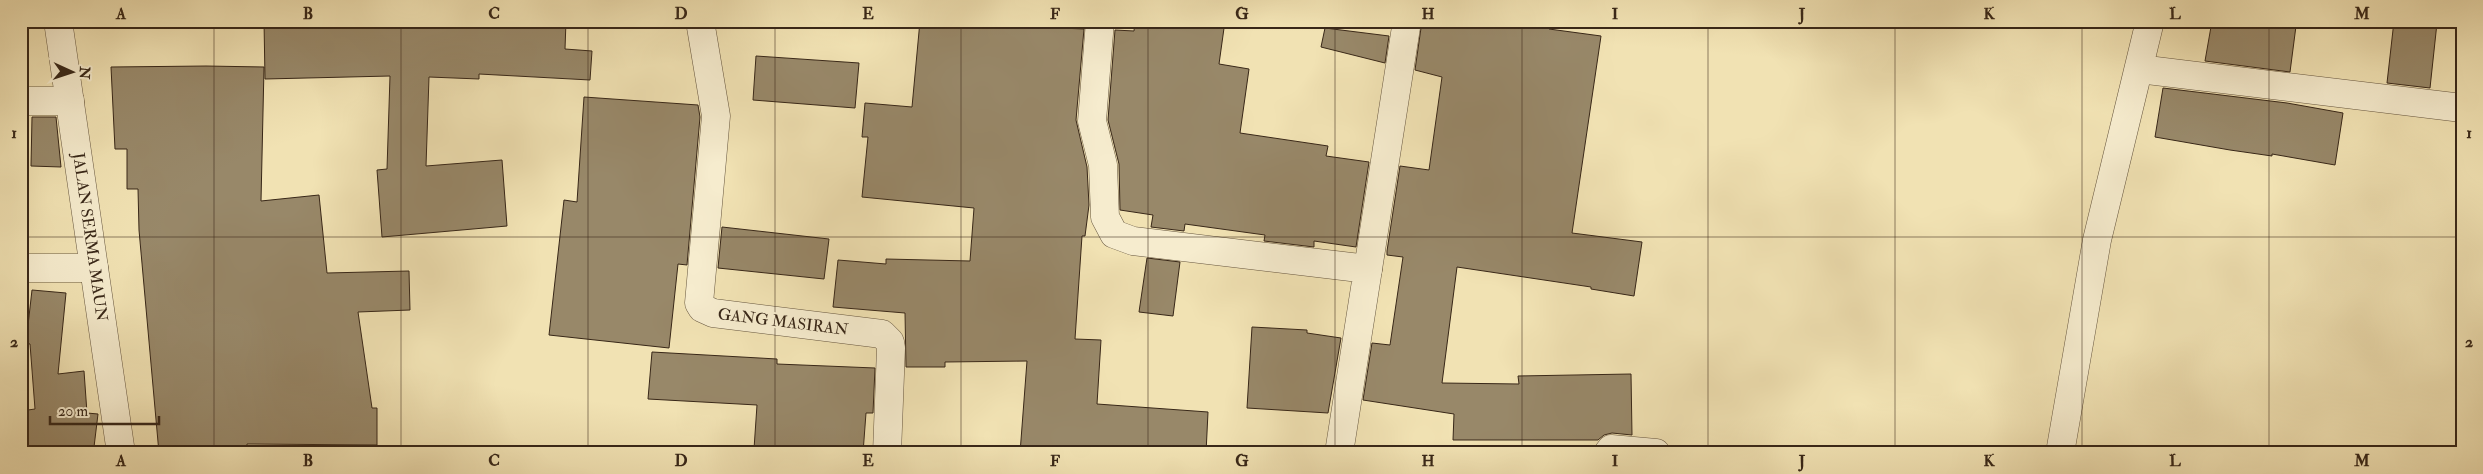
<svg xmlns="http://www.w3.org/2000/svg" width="2483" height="474" viewBox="0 0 2483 474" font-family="'IM FELL Double Pica',serif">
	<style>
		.building { fill: #988869; stroke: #382718 }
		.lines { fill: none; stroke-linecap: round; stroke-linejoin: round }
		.minor-casing { stroke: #66563f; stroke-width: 29 }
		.minor { stroke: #f6ecce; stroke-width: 28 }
		.grid { fill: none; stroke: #382718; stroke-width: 1; stroke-opacity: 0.55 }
		.labels { text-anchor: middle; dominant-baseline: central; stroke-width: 4; stroke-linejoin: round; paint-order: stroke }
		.street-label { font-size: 16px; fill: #382718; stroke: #f6ecce }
		.neatline { fill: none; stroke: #382718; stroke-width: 2 }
		.grid-label { font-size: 16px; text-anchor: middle; font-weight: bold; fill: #382718 }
	</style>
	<rect width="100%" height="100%" fill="#f1e2b3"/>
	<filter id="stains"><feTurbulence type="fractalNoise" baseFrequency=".004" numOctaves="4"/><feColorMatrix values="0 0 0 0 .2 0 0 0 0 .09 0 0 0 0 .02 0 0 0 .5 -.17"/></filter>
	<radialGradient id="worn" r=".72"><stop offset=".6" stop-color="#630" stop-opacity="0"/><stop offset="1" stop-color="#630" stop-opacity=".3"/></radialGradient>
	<g class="building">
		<polygon points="264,21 566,21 565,49 592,51 590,80 479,74 479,79 429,77 426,166 502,160 507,226 382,237 377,170 387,169 390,76 265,79"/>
		<polygon points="920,21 967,21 967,24 1084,29 1076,120 1087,167 1089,205 1085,236 1082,236 1075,339 1101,340 1097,404 1208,412 1206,453 1020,453 1027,361 945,362 945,367 906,367 905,313 833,307 838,260 886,264 886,259 970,261 974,208 862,197 868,137 862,137 865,103 912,107"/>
		<polygon points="1135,21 1225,21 1219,64 1249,69 1240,133 1328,146 1326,156 1369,162 1356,247 1314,241 1314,247 1264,241 1265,235 1185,224 1184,231 1151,227 1153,215 1120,210 1119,164 1108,120 1115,30 1134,31"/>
		<polygon points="1422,21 1550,21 1549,29 1601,36 1572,233 1642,242 1634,296 1591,289 1591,287 1457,267 1442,383 1519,384 1518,376 1631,374 1632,435 1612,433 1604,435 1598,440 1453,440 1454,414 1363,400 1372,343 1390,345 1403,257 1387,255 1387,251 1400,166 1429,170 1442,77 1415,70"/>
		<polygon points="2212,21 2252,21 2296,26 2290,72 2205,61"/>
		<polygon points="2394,21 2437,23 2430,88 2387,83"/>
		<polygon points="1325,28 1389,36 1385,63 1321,47"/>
		<polygon points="756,56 859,63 855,108 753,100"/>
		<polygon points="206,66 264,67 261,201 319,195 327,273 409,271 410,310 358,312 372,408 377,408 377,445 247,444 247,453 159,453 139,230 138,189 127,189 127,149 115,149 111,67"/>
		<polygon points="2163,88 2287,103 2343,113 2335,165 2272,154 2272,156 2230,150 2155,137"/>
		<polygon points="584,97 698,105 700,117 687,265 678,264 669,348 549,335 564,200 577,202"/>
		<polygon points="32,117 56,117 61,167 31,166"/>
		<polygon points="722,227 829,239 824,279 718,268"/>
		<polygon points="1147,258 1180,262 1173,316 1139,312"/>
		<polygon points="32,290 66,293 58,374 84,371 87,413 98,414 94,447 49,453 21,453 21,411 35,409 30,344 26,343"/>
		<polygon points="1252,327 1307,330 1307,333 1341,338 1328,413 1247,408"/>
		<polygon points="652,352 777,359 777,364 875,368 873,413 866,413 863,453 808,453 754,449 757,405 648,399"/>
	</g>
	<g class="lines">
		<g class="minor-casing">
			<g id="minor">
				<polyline points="58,21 121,453"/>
				<polyline points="700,21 716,116 699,303 702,308 713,313 882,334 890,342 891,348 887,453"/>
				<polyline points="1100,21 1092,121 1103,165 1105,217 1114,234 1133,241 1368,269 1339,453"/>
				<polyline points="2139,69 2462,108"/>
				<polyline points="21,101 70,101"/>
				<polyline points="21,268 94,268"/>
				<polyline points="1368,269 1407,21"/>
				<polyline points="1608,453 1611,449 1656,453"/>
				<polyline points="2060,453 2097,240 2150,21"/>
			</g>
		</g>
		<use href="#minor" class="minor"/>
	</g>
	<path class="grid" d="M214,21V453M401,21V453M588,21V453M775,21V453M961,21V453M1148,21V453M1335,21V453M1522,21V453M1708,21V453M1895,21V453M2082,21V453M2269,21V453M21,237H2462"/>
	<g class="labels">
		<g class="street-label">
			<text transform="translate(90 237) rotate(82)">JALAN SERMA MAUN</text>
			<text transform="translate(783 322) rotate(7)">GANG MASIRAN</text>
		</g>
	</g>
	<rect width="2483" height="474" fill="none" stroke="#f1e2b3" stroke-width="55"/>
	<g transform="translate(72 72) rotate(93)" stroke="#f6ecce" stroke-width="4" paint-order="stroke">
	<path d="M0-4L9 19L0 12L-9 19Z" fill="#382718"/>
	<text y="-8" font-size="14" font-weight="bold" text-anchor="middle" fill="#382718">N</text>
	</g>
	<path d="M50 416v8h109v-8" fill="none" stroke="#382718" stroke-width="2.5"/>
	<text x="58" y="416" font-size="15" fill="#382718" stroke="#f6ecce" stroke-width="4" paint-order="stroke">20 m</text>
	<rect x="28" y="28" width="2428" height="418" class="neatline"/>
	<g class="grid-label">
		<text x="121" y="19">A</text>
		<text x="308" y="19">B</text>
		<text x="494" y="19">C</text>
		<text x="681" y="19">D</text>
		<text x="868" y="19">E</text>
		<text x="1055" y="19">F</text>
		<text x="1242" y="19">G</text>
		<text x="1428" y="19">H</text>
		<text x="1615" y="19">I</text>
		<text x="1802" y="19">J</text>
		<text x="1989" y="19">K</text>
		<text x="2175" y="19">L</text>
		<text x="2362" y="19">M</text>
		<text x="14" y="138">1</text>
		<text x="2469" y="138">1</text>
		<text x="14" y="347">2</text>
		<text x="2469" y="347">2</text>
		<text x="121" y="466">A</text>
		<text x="308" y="466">B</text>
		<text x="494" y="466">C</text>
		<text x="681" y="466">D</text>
		<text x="868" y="466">E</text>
		<text x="1055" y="466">F</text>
		<text x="1242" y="466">G</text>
		<text x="1428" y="466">H</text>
		<text x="1615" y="466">I</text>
		<text x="1802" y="466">J</text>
		<text x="1989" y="466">K</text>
		<text x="2175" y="466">L</text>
		<text x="2362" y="466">M</text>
	</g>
	<rect width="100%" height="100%" filter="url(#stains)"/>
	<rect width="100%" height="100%" fill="url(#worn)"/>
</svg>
